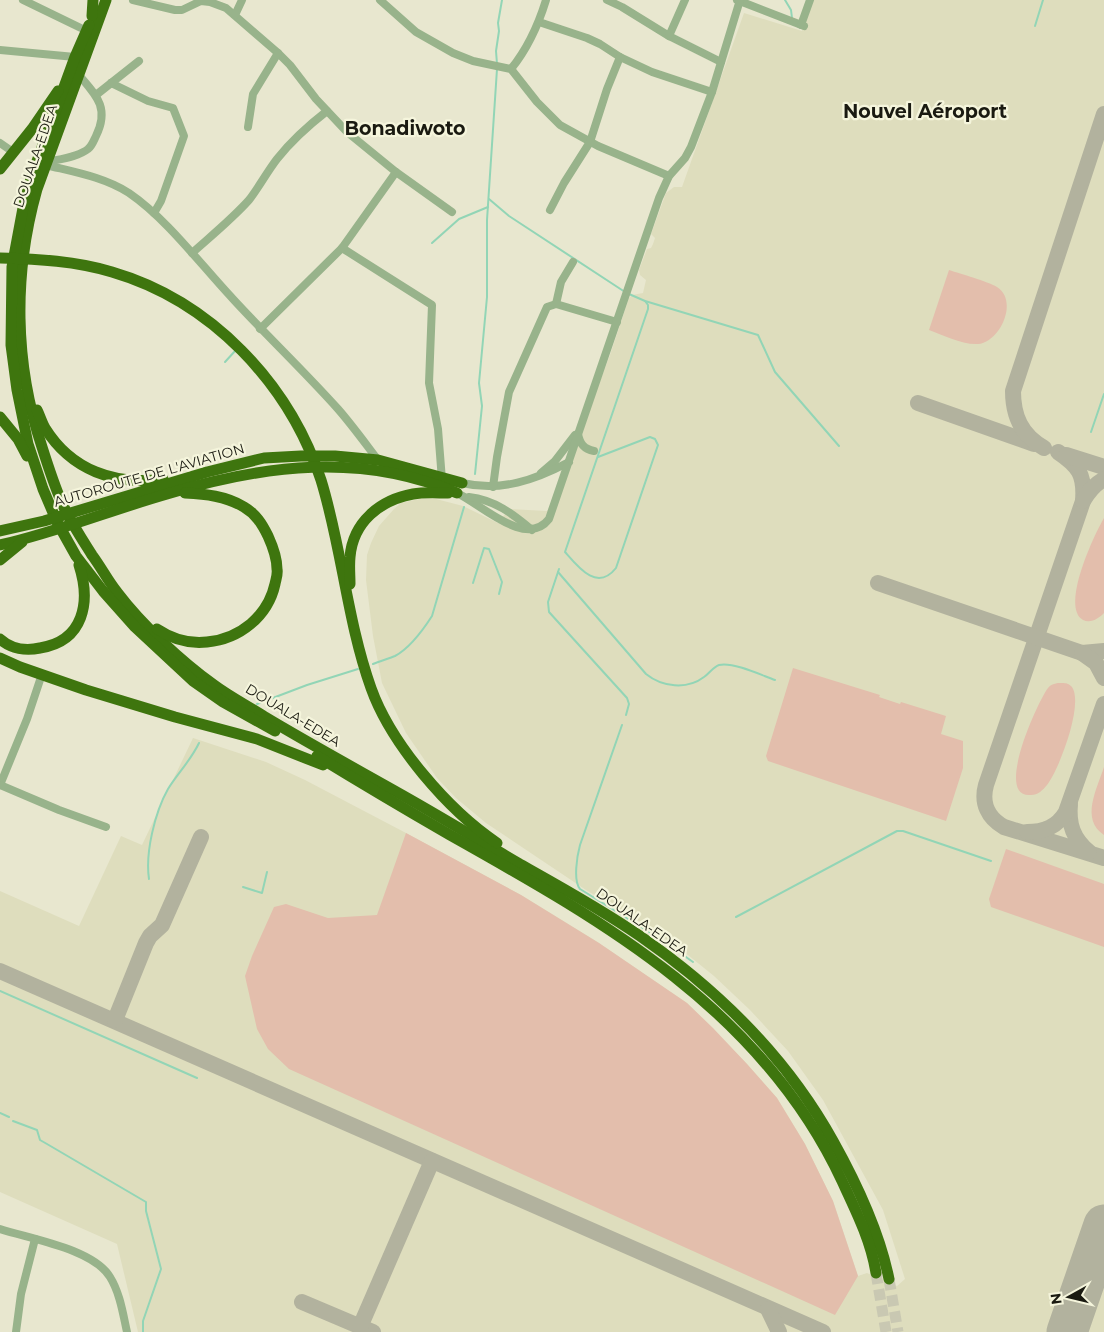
<svg xmlns="http://www.w3.org/2000/svg" width="1104" height="1332" viewBox="0 0 1104 1332" font-family="Montserrat,sans-serif">
	<style>
		.built { fill: #deddbd }
		.green { fill: #e3beac }
		.lines { fill: none; stroke-linecap: round; stroke-linejoin: round }
		.stream { stroke: #92d5b6; stroke-width: 2 }
		.taxiway { stroke: #b2b29e; stroke-width: 16 }
		.runway { stroke: #b2b29e; stroke-width: 41 }
		.highway-tunnel { stroke: #c9c8b2; stroke-width: 11; stroke-dasharray: 11 5.5; stroke-linecap: butt }
		.minor { stroke: #98b38b; stroke-width: 8 }
		.highway { stroke: #3e750e; stroke-width: 11 }
		.labels { text-anchor: middle; dominant-baseline: central; stroke-width: 4.5; stroke-linejoin: round; paint-order: stroke }
		.street-label { font-size: 14px; fill: #1a1a11; stroke: #f5f5dc }
		.district-label { font-size: 19px; font-weight: bold; fill: #1a1a11; stroke: #f5f5dc }
	</style>
	<rect width="100%" height="100%" fill="#e8e7cf"/>
	<polygon class="built" points="813,0 1104,0 1104,1332 138,1332 117,1244 0,1192 0,891 79,926 121,836 142,845 193,738 266,762 305,780 406,833 521,895 599,943 687,1003 747,1064 777,1098 805,1144 833,1201 858,1276 867,1273 897,1286 905,1279 883,1210 823,1100 788,1051 750,1010 714,976 678,947 645,925 586,890 486,823 456,798 437,778 406,733 382,683 373,636 366,580 367,555 371,543 379,526 394,509 401,503 419,499 436,499 463,506 498,523 509,509 547,511 558,490 610,355 629,298 632,295 643,293 646,280 640,275 639,270 647,249 651,248 653,244 655,238 651,234 666,193 674,187 682,187 744,13 802,31"/>
	<g class="green">
		<path d="M949,270C961,274 987,281 997,287C1019,301 1000,342 978,344C962,345 943,335 929,330Z"/>
		<path d="M1104,518V613C1099,618 1091,624 1083,620C1060,607 1094,535 1104,518Z"/>
		<polygon points="793,668 880,695 879,697 900,704 901,702 946,716 941,734 963,741 963,768 946,821 768,761 766,756"/>
		<path d="M1058,683C1063,683 1068,682 1072,687C1084,704 1059,770 1047,785C1043,790 1038,795 1031,795C993,799 1038,701 1048,688C1051,684 1054,684 1058,683Z"/>
		<path d="M1104,767V835C1080,819 1097,789 1104,767Z"/>
		<polygon points="406,833 521,895 599,943 687,1003 713,1028 747,1064 777,1098 805,1144 833,1201 858,1276 835,1315 289,1069 268,1049 257,1029 245,976 252,956 274,907 286,904 328,918 377,915"/>
		<polygon points="1006,849 1104,884 1104,947 991,907 989,899"/>
	</g>
	<g class="lines">
		<g class="stream">
			<polyline points="785,0 791,10 792,18"/>
			<polyline points="1035,26 1043,0"/>
			<polyline points="497,64 496,51 499,31 498,23 502,0"/>
			<polyline points="489,199 509,216 625,292"/>
			<polyline points="432,243 459,219 488,207"/>
			<polyline points="629,294 645,301 758,335 775,372 839,446"/>
			<polyline points="225,362 235,351"/>
			<polyline points="1091,432 1104,394"/>
			<path d="M598,457L650,437L655,439L658,445L616,568C597,592 578,567 565,552L648,309V305L645,301"/>
			<polyline points="475,474 482,406 479,383 487,297 487,220 497,69"/>
			<polyline points="559,569 548,602 549,612 627,698 629,704 626,715"/>
			<path d="M558,572L646,674C662,687 687,690 704,677C709,674 713,667 719,665C734,662 761,675 775,680"/>
			<polyline points="473,583 484,548 489,549 502,582 499,594"/>
			<path d="M373,664C380,661 388,659 395,656C410,648 423,630 432,616L464,507"/>
			<polyline points="257,704 307,685 358,669"/>
			<path d="M622,725L580,845C577,856 573,881 580,889L659,938L693,962"/>
			<path d="M149,879C145,853 155,812 168,789C178,773 191,760 199,743"/>
			<polyline points="243,887 262,893 267,872"/>
			<polyline points="736,917 897,831 903,831 991,861"/>
			<polyline points="0,991 197,1078"/>
			<polyline points="0,1113 9,1117"/>
			<polyline points="13,1121 37,1130 40,1140 47,1144 146,1202 146,1211 161,1269 143,1321 143,1332"/>
		</g>
		<g class="taxiway">
			<polyline points="918,403 1034,444"/>
			<path d="M1044,448C1021,435 1013,416 1013,391L1104,114"/>
			<path d="M1058,452C1079,466 1085,475 1083,501L986,785C981,803 988,818 1004,827L1104,858"/>
			<polyline points="1066,455 1104,467"/>
			<path d="M1083,501C1089,491 1094,485 1104,479"/>
			<polyline points="878,583 1082,653 1104,651"/>
			<polyline points="1082,653 1096,663 1104,678"/>
			<path d="M1070,804C1068,824 1073,839 1089,852"/>
			<path d="M1027,832C1044,832 1057,827 1066,812L1104,704"/>
			<polyline points="0,971 823,1332"/>
			<polyline points="115,1020 146,943 150,936 162,925 201,837"/>
			<polyline points="302,1302 373,1332"/>
			<polyline points="768,1309 779,1332"/>
			<polyline points="360,1327 432,1161"/>
		</g>
		<polyline class="runway" points="1067,1332 1104,1225"/>
		<g class="highway-tunnel">
			<polyline points="876,1273 886,1332"/>
			<polyline points="889,1279 898,1332"/>
		</g>
		<g class="minor">
			<polyline points="23,0 87,31"/>
			<polyline points="133,0 175,10 182,10 201,1 210,2 226,8 278,53 290,65 316,99 347,132 396,172 452,212"/>
			<polyline points="380,0 416,32 453,53 473,61 511,69 537,102 560,125 598,146 669,176"/>
			<polyline points="607,0 622,7 669,36 721,62"/>
			<polyline points="737,0 804,26"/>
			<polyline points="235,15 242,0"/>
			<polyline points="539,22 587,38 600,44 620,57 652,72 712,92"/>
			<polyline points="801,25 810,0"/>
			<polyline points="669,36 685,0"/>
			<polyline points="0,50 75,57"/>
			<path d="M511,69C528,48 538,26 546,0"/>
			<polyline points="111,83 148,101 173,108 184,136 161,201 154,213"/>
			<polyline points="96,95 139,61"/>
			<polyline points="248,127 253,94 278,53"/>
			<polyline points="0,143 13,152"/>
			<path d="M47,162C60,159 78,157 88,149C92,146 94,140 96,136C110,108 96,95 79,75"/>
			<path d="M46,165C74,172 104,177 129,193C167,219 201,265 233,299C267,336 304,371 338,409C352,425 365,443 378,460"/>
			<polyline points="550,210 564,183 590,142 607,89 620,57"/>
			<polyline points="342,248 432,305 429,383 438,429 442,480"/>
			<path d="M192,253C211,236 232,219 249,200C259,187 267,172 277,159C292,140 309,125 327,111"/>
			<polyline points="556,304 561,282 573,262"/>
			<polyline points="260,329 342,248 396,172"/>
			<path d="M578,434C580,444 584,449 594,451"/>
			<polyline points="541,473 555,461 575,435"/>
			<path d="M462,483C501,492 535,480 569,462"/>
			<polyline points="493,487 497,457 509,392 547,307 556,304 617,322"/>
			<path d="M457,493C481,504 526,549 549,519L659,198L669,176L685,158L691,147L712,92L740,0"/>
			<path d="M469,497C495,500 513,514 532,530"/>
			<polyline points="0,785 27,719 42,674"/>
			<polyline points="0,785 59,810 106,827"/>
			<path d="M0,1229C31,1239 93,1249 110,1277C120,1293 123,1314 127,1332"/>
			<polyline points="16,1332 21,1294 35,1239"/>
		</g>
		<g class="highway">
			<path d="M106,0L37,189C13,274 14,363 42,447C48,466 54,485 62,503C70,521 82,539 92,555C101,567 108,581 117,592C142,625 181,661 214,685C230,697 248,706 265,717C310,744 356,769 402,795C441,817 479,840 518,863C559,886 601,909 640,936C718,990 787,1058 833,1141C857,1184 879,1230 889,1279"/>
			<polyline points="92,16 93,0"/>
			<polyline points="89,25 75,57 32,175 23,208 12,267 11,345 17,390 28,444 43,489 57,522 76,556 103,591 135,627 193,681 223,702 275,731"/>
			<polyline points="0,169 32,129 58,91"/>
			<path d="M0,258C38,259 76,261 112,272C211,301 289,383 321,480C342,548 347,621 371,688C391,744 448,810 497,843"/>
			<path d="M37,410C40,416 42,423 45,428C71,470 115,486 163,479"/>
			<polyline points="0,417 18,439 27,456"/>
			<polyline points="0,531 44,521 207,472 264,458 301,456 335,456 378,460 462,483"/>
			<path d="M0,545C57,532 111,510 167,494C264,465 361,452 457,493"/>
			<polyline points="0,560 22,542"/>
			<path d="M350,584C350,575 349,566 350,557C353,522 380,500 413,494C424,492 437,493 448,493"/>
			<path d="M157,629C172,639 189,644 207,642C240,639 268,616 275,584C276,579 278,574 277,569C277,557 273,547 268,536C262,524 256,514 244,507C226,496 205,494 185,493"/>
			<path d="M0,639C11,649 26,651 40,648C84,641 91,602 79,565"/>
			<polyline points="0,658 20,667 86,690 175,717 257,739 323,765"/>
			<path d="M317,756C361,783 405,809 450,835C605,922 763,1011 842,1181C856,1211 871,1241 876,1273"/>
		</g>
	</g>
	<g class="labels">
		<g class="street-label">
			<text transform="translate(35 156) rotate(-71)">DOUALA-EDEA</text>
			<text transform="translate(149 475) rotate(-16)">AUTOROUTE DE L'AVIATION</text>
			<text transform="translate(293 715) rotate(31)">DOUALA-EDEA</text>
			<text transform="translate(642 922) rotate(35)">DOUALA-EDEA</text>
		</g>
		<g class="district-label">
			<text x="925" y="111">Nouvel Aéroport</text>
			<text x="405" y="128">Bonadiwoto</text>
		</g>
	</g>
	<g transform="translate(1069 1297) rotate(262)" stroke="#f5f5dc" stroke-width="4" paint-order="stroke">
	<path d="M0-4L9 19L0 12L-9 19Z" fill="#1a1a11"/>
	<text y="-8" font-size="14" font-weight="bold" text-anchor="middle" fill="#1a1a11">N</text>
	</g>
</svg>
